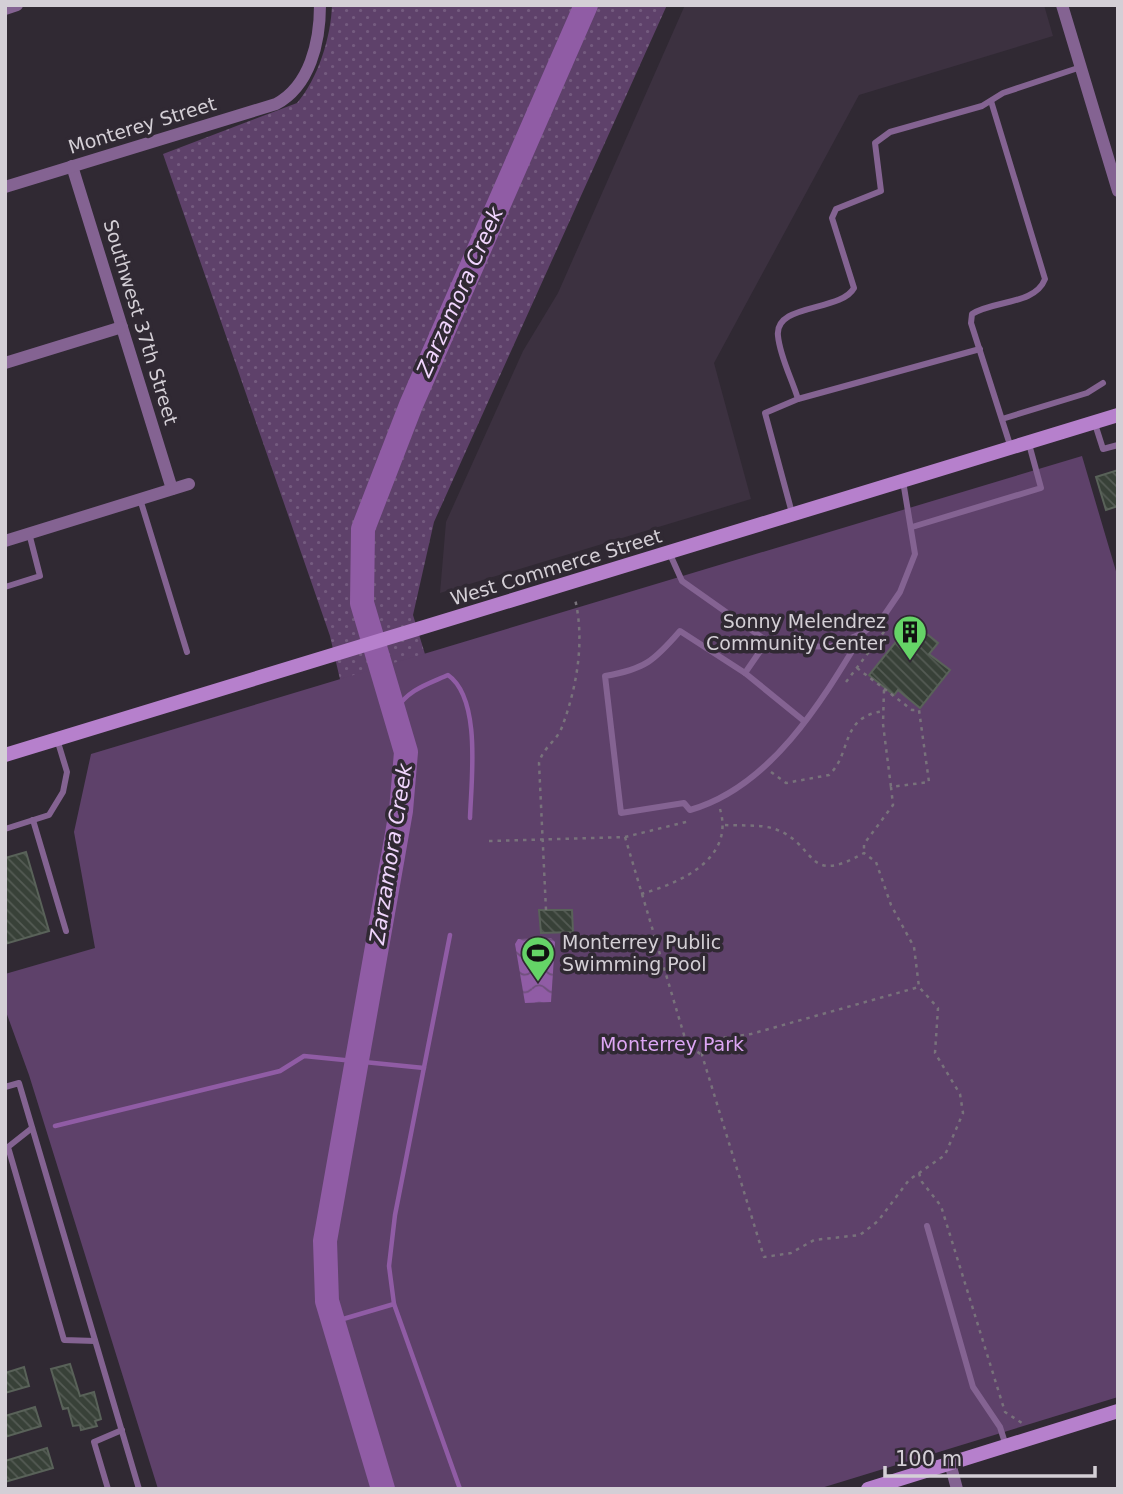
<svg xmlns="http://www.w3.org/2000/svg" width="1123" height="1494" viewBox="0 0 1123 1494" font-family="'DejaVu Sans',sans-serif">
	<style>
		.built { fill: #3c3140 }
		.grass { fill: url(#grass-dots) }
		.park { fill: #5e416a }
		.water { fill: url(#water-waves) }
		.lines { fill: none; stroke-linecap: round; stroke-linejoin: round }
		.stream { stroke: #905ca5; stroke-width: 4.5 }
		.river { stroke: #905ca5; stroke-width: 24 }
		.building { fill: url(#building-back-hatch); stroke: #596259; stroke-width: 2 }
		.path { stroke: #78727b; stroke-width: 2.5; stroke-dasharray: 3.5 5; stroke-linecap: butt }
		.lane { stroke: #846392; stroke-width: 6 }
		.street { stroke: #846392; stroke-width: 12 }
		.secondary { stroke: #b680cc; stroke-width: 14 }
		.labels { text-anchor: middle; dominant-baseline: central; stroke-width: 7; stroke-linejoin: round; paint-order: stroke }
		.street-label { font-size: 19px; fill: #d4cfd6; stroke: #302933 }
		.poi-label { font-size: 19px; fill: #d4cfd6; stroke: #302933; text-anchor: end }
		.park-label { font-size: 19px; fill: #dda6f4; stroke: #302933 }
		.water-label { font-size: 21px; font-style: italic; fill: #f0d5fd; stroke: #302933 }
	</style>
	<defs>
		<pattern id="grass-dots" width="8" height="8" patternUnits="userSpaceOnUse" patternTransform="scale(1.75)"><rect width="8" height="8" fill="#5e416a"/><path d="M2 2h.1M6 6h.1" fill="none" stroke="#745b7f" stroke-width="1.8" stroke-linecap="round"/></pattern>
		<pattern id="water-waves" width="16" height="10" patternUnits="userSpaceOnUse" patternTransform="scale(1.75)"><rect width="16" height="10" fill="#905ca5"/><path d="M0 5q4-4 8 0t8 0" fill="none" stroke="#70507d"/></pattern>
		<pattern id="building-back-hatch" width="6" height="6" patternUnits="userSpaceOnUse" patternTransform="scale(1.75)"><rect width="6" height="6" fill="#384138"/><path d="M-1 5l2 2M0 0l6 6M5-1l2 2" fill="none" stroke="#545b54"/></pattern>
	</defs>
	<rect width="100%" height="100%" fill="#302933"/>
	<polygon class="built" points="685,5 1044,5 1053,36 859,95 714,363 751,499 440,593 446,522 523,351 558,293"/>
	<path class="grass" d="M332,5H667L434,522L413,615L459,765L342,688L330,636L163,154L297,103C318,79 331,37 332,5Z"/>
	<polygon class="park" points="1082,456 1118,578 1118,1397 818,1489 158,1489 29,1075 5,1009 5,974 95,948 74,832 91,754"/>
	<polygon class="water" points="551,938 555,942 551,1002 525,1003 515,944 518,939"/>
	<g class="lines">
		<g class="stream">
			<path d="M396,710C407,690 428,684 448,675C482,699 471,782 470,818"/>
			<polyline points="450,935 395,1215 389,1266 394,1304 460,1489"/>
			<polyline points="55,1126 280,1071 304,1056 424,1068"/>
			<polyline points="333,1322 394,1304"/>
		</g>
		<polyline class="river" points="383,1489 327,1301 325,1241 401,811 406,752 362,603 363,529 411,405 586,5"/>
	</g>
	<g class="building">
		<polygon points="1118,470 1118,506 1106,510 1096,477"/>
		<polygon points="912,622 938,643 929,654 950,670 920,708 898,690 894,695 869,675"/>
		<polygon points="26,852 49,931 5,944 5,858"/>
		<polygon points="539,910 572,910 573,932 541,933"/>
		<polygon points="70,1364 80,1396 94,1392 101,1419 95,1421 97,1426 81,1430 80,1425 73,1426 68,1408 63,1409 51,1369"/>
		<polygon points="24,1367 29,1386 5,1393 5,1373"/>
		<polygon points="35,1407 41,1426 5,1437 5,1416"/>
		<polygon points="47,1448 53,1468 5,1482 5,1461"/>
	</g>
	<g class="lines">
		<g class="path">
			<polyline points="857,668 912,710 919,710 929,782 891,787 893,805 864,844 864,853"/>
			<polyline points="846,682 887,628"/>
			<polyline points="884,690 883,724 891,787"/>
			<path d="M771,772L786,783L829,775C853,752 839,717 884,711"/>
			<path d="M725,825C740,826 760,824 775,829C819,845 804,887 864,853L876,862L891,905L914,947L919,987L938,1008L935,1053L960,1094L963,1113L945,1155L909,1180L878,1221L860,1235L814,1240L791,1253L764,1257L702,1055L707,1040L751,1034L919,987"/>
			<polyline points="625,837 687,1045 702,1055"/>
			<polyline points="489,841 625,837 690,821"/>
			<path d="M641,894C680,883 735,859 720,809"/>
			<path d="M546,910L539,763C543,747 557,741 562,727C577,687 585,641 575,599"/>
			<polyline points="919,1173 922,1182 941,1206 1005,1412 1025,1425"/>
		</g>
		<g class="lane">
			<path d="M991,101L1045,279C1035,305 994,300 972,314L971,323L1011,448"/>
			<path d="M798,399C792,379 780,357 778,336C774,303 841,312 854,288L832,218L836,209L881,191L875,143L890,132L982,106L1003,93L1081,67"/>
			<polyline points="1002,419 1087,393 1103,383"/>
			<polyline points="1095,424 1103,449 1118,445"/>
			<polyline points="140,499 187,652"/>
			<polyline points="792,513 765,413 798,399 980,349"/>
			<polyline points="912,527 1041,488 1029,444"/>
			<polyline points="669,552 682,581 767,641 802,647 832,646 863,633 883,617 900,592 915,554 903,481"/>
			<polyline points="5,587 40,576 29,533"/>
			<polyline points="745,673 767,641"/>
			<path d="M804,721L745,673L680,631C654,661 645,669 605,676L621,813L684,803L690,810C771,787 822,701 863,633"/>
			<polyline points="33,820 66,931"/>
			<polyline points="5,829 49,815 63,792 67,772 57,739"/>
			<polyline points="5,1087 19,1083 139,1489"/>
			<polyline points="32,1128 8,1147 64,1340 95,1341"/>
			<polyline points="927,1226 973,1387 1000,1427 1006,1446"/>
			<polyline points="108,1489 94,1442 122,1430"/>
		</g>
		<g class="street">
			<polyline points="1062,5 1118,191"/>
			<polyline points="5,9 17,5"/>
			<polyline points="72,166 172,489"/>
			<path d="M5,187L276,104C310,86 320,42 320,5"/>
			<polyline points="5,363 122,327"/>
			<polyline points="5,541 189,484"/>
			<polyline points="950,1463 957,1489"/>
		</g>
		<g class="secondary">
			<polyline points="5,755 1118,415"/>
			<polyline points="868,1489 1118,1411"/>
		</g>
	</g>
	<defs>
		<g id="building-pin" transform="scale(1.75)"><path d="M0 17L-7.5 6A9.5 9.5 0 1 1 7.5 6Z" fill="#65d467" stroke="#302933"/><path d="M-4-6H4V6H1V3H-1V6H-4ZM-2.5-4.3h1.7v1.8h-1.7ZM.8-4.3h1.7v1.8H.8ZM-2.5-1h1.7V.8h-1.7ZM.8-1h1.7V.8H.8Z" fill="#111"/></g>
		<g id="stadium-pin" transform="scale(1.75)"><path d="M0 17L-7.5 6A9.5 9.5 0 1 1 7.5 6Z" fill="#65d467" stroke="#302933"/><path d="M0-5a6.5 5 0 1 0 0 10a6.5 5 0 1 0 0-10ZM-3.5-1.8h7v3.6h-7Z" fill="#111"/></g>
	</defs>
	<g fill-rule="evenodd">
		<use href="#building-pin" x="910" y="632"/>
		<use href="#stadium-pin" x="538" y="953"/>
	</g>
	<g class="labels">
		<g class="street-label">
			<text transform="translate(142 125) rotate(-17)">Monterey Street</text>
			<text transform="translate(141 322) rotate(73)">Southwest 37th Street</text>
			<text transform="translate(556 567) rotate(-17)">West Commerce Street</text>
		</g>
		<g class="poi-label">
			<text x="886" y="621">Sonny Melendrez<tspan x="886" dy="22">Community Center</tspan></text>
			<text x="562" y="942" text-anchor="start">Monterrey Public<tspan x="562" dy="22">Swimming Pool</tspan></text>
		</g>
		<g class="park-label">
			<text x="672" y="1044">Monterrey Park</text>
		</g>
		<g class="water-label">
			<text transform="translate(460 292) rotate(-66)">Zarzamora Creek</text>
			<text transform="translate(391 854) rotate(-81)">Zarzamora Creek</text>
		</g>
	</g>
	<rect width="1123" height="1494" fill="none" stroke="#d4cfd6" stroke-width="14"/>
	<path d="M885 1466v10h210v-10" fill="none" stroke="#d4cfd6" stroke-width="3.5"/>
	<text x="895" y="1466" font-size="21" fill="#d4cfd6" stroke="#302933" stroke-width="5" paint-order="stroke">100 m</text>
</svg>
